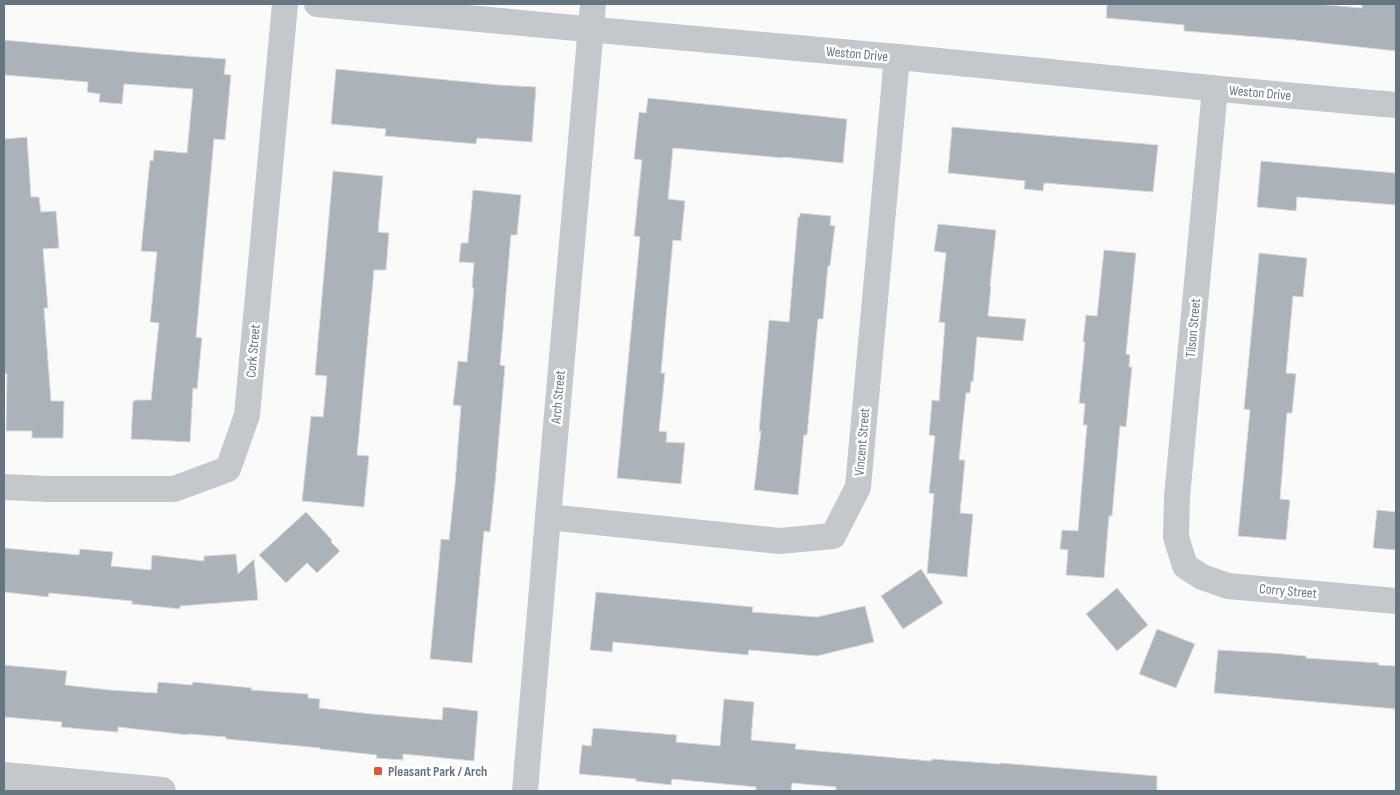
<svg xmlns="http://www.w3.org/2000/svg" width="1400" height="795" viewBox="0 0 1400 795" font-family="'Sofia Sans Condensed',sans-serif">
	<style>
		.building { fill: #aab3b9; stroke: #dcdcda }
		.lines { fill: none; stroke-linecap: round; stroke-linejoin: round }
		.minor { stroke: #c3c8cc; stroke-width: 26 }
		.tertiary { stroke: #c3c8cc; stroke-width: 28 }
		.poi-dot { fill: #e4572e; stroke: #fff; stroke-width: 2 }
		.labels { text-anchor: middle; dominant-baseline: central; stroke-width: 5; stroke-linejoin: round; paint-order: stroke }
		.street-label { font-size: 14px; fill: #657683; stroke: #fff }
		.poi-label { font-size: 14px; font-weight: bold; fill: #657683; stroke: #fff; text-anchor: start }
	</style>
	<rect width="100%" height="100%" fill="#fafaf8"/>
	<g class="building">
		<polygon points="1107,4 1316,4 1362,8 1362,4 1396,4 1396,51 1295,40 1184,31 1184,25 1106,18"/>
		<polygon points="4,40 147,53 226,59 224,74 231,75 225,140 214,139 196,337 202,338 197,389 193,388 190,442 131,439 133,401 135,401 135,400 151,400 159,323 150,322 157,252 141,251 150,160 153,161 154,150 187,153 193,89 124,84 122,104 99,102 100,94 87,92 88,82 4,75"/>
		<polygon points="336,69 499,85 536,87 532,142 477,138 476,144 385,136 386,129 331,124"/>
		<polygon points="648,98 847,119 843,163 783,157 783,158 673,148 668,199 685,201 681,241 673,240 661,373 665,373 659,431 667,432 666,442 685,443 681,484 617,478 640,237 634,236 642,160 634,159 639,112 646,113"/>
		<polygon points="952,127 1158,145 1153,192 1044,183 1043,191 1024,189 1025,181 948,173"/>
		<polygon points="27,137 31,197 39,197 41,212 56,211 59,248 43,249 48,308 44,308 51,401 64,401 63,438 32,438 32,431 6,431 7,374 5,374 4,362 4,139"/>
		<polygon points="1261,161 1396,173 1396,205 1297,197 1296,211 1257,207"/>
		<polygon points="333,171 383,176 378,232 389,233 386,270 374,270 357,455 369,456 364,507 302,501 311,416 323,417 327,376 315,375"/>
		<polygon points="473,190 521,195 517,235 511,235 500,365 505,366 495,484 490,532 484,531 472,663 430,659 441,539 449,540 455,484 461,406 453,405 458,361 467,362 474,288 472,288 474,263 459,262 461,243 468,243"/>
		<polygon points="800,213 831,216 830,225 835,226 830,266 828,266 823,319 818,319 807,435 804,435 798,495 754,490 761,431 759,431 769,320 789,322 794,263 798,217 800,217"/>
		<polygon points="938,224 996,230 990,286 991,286 988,316 1026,319 1023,341 977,337 973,382 971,381 970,393 966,393 959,460 965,460 960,513 973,514 967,577 927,573 934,494 929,493 935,436 929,435 932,400 939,401 945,323 939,322 946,253 934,251"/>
		<polygon points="1104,250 1136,253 1126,354 1130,355 1129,367 1132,367 1126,427 1120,426 1112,516 1109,516 1104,578 1066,575 1068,550 1060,549 1062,530 1078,531 1087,425 1083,425 1085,404 1079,403 1085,342 1083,342 1086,315 1097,316"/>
		<polygon points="1259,253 1307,258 1303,297 1293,296 1286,373 1296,374 1292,413 1287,413 1280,499 1290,500 1286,540 1238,536 1250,410 1244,409"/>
		<polygon points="1377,510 1396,512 1396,550 1373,548"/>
		<polygon points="306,512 332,540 331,542 340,551 317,573 307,563 286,583 259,555"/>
		<polygon points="4,548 79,555 80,549 113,552 111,566 151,570 152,555 204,561 204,556 236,554 238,574 254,559 258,600 180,606 180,609 132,604 132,601 49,593 48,597 4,592"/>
		<polygon points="921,569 943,603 903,629 881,596"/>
		<polygon points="1117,588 1148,625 1117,651 1086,614"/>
		<polygon points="596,592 753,607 752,612 817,617 865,606 874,642 817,656 749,650 748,655 613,642 612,652 590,650"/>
		<polygon points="1157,629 1195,644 1176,688 1139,674"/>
		<polygon points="1218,650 1272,653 1306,656 1306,658 1379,663 1378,665 1396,666 1396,709 1214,693"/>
		<polygon points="4,665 67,671 65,685 110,690 157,693 158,682 192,685 193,682 252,688 251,690 308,694 308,698 320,699 319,708 372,714 442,720 443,707 478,711 474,761 403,754 403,760 376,758 377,755 320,749 320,748 226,739 226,737 188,734 188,735 118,727 118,732 92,730 61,727 62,722 4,717"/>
		<polygon points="724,699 754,702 751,740 796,744 795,749 931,761 932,759 1000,764 1001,763 1157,776 1157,791 836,791 836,787 792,783 791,791 756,791 756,787 672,779 671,785 636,781 636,779 579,774 582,745 591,746 593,728 677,735 676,742 720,746"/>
	</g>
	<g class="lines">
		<g class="minor">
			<path d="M317,4C510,23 704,39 897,57C1064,73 1230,91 1396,105"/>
			<polyline points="1215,89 1177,497 1176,537 1185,566 1202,577 1228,586 1396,601"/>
			<polyline points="4,487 47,489 174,489 228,469 247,415 285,4"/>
			<polyline points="548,517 780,541 833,536 858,487 897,57"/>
			<polyline points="525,791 548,517 593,4"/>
		</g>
		<polyline class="tertiary" points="4,776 162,791"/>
	</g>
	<rect class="poi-dot" x="373" y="766" width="10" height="10" rx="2.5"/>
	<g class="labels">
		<g class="street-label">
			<text transform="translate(857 54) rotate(5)">Weston Drive</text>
			<text transform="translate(1260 93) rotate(5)">Weston Drive</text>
			<text transform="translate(1193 328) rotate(-85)">Tilson Street</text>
			<text transform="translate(253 351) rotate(-85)">Cork Street</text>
			<text transform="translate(558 397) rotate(-85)">Arch Street</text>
			<text transform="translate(862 442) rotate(-85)">Vincent Street</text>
			<text transform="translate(1288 591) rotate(5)">Corry Street</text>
		</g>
		<g class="poi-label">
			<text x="388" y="771">Pleasant Park / Arch</text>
		</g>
	</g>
	<rect width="1400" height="795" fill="none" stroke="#657683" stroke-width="10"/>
</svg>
